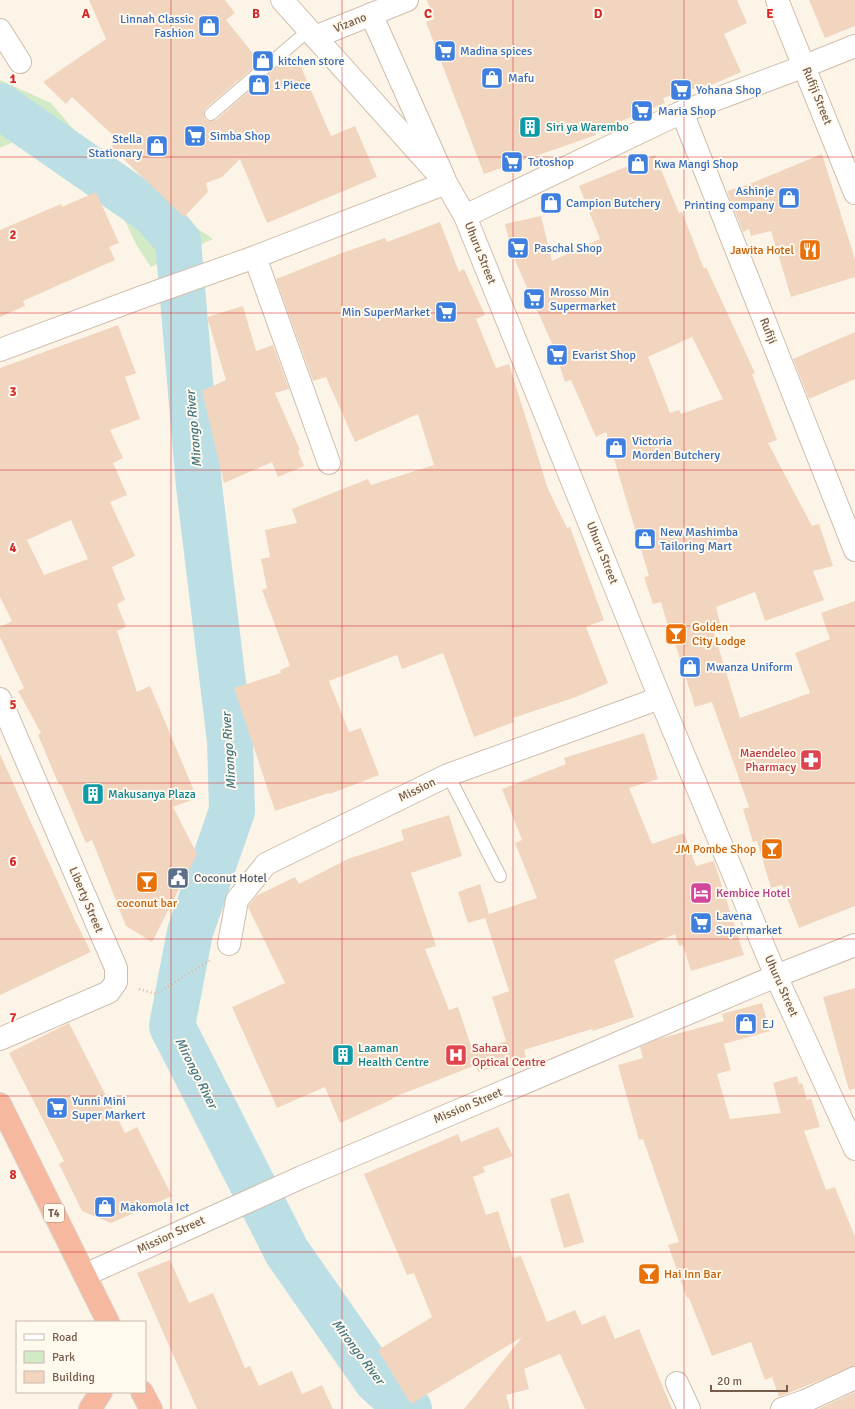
<svg xmlns="http://www.w3.org/2000/svg" width="855" height="1409" viewBox="0 0 855 1409" font-family="Signika,sans-serif">
	<style>
		.green { fill: #d3eac6 }
		.lines { fill: none; stroke-linecap: round; stroke-linejoin: round }
		.river { stroke: #bcdfe6; stroke-width: 46 }
		.building { fill: #f2d5bf; fill-rule: evenodd }
		.lane-casing { stroke: #cebdad; stroke-width: 14 }
		.street-casing { stroke: #cebdad; stroke-width: 24 }
		.secondary-casing { stroke: #d3bfad; stroke-width: 24 }
		.highway-casing { stroke: #dbd5d0; stroke-width: 24 }
		.path { stroke: #d7b8a2; stroke-width: 2.5; stroke-dasharray: 1 3; stroke-linecap: butt }
		.lane { stroke: #fff; stroke-width: 12 }
		.street { stroke: #fff; stroke-width: 22 }
		.secondary { stroke: #fff; stroke-width: 22 }
		.highway { stroke: #f6b89f; stroke-width: 22 }
		.grid { fill: none; stroke: #d62828; stroke-width: 1; stroke-opacity: 0.55 }
		.labels { text-anchor: middle; dominant-baseline: central; stroke-width: 4; stroke-linejoin: round; paint-order: stroke }
		.shield { fill: #fff9ee; stroke: #9f8b7c; stroke-width: 1 }
		.shield-label { font-size: 11px; font-weight: bold; fill: #765c4b }
		.shop-label { font-size: 12px; fill: #366cbe; stroke: #fff9ee; text-anchor: start }
		.street-label { font-size: 12px; fill: #765c4b; stroke: #fff9ee }
		.culture-label { font-size: 12px; fill: #0d838f; stroke: #fff9ee; text-anchor: start }
		.food-label { font-size: 12px; fill: #c56008; stroke: #fff9ee; text-anchor: end }
		.health-label { font-size: 12px; fill: #be3a42; stroke: #fff9ee; text-anchor: end }
		.service-label { font-size: 12px; fill: #4e5e75; stroke: #fff9ee; text-anchor: start }
		.hotel-label { font-size: 12px; fill: #b23c85; stroke: #fff9ee; text-anchor: start }
		.water-label { font-size: 13px; font-style: italic; fill: #427683; stroke: #fff9ee }
		.grid-label { font-size: 13px; text-anchor: middle; font-weight: bold; fill: #d62828; stroke: #fff9ee; stroke-width: 4; stroke-linejoin: round; paint-order: stroke }
	</style>
	<rect width="100%" height="100%" fill="#fcf5e7"/>
	<polygon class="green" points="0,80 51,103 93,152 164,206 213,239 151,267 137,246 113,196 68,173 22,138 0,148"/>
	<g class="lines">
		<polyline class="river" points="0,106 155,214 178,241 199,486 230,741 232,811 190,932 172,1026 287,1252 377,1381 409,1409"/>
	</g>
	<g class="building">
		<polygon points="89,0 225,0 235,13 226,20 260,62 206,108 204,112 205,119 209,121 216,120 278,66 297,58 331,136 355,126 377,177 267,223 240,159 222,177 206,183 208,192 184,217 111,147 118,140 72,97 66,104 43,82 106,39"/>
		<polygon points="427,0 737,0 747,23 724,34 741,72 707,87 706,85 663,98 665,103 595,132 596,135 484,174 426,22 434,19"/>
		<polygon points="809,0 855,0 855,26 825,38"/>
		<polygon points="822,154 855,259 855,277 791,297 771,231 751,236 749,229 743,232 727,191 747,185"/>
		<path d="M655,155L679,213L682,212L704,269L706,267L755,373L752,374L777,440L768,443L812,526L819,524L833,566L813,571L824,600L765,621L755,592L716,607L721,627L713,629L740,718L810,693L795,653L830,639L821,613L855,601V906L799,928L782,885L771,888L757,841L753,842L743,809L749,807L712,702L695,707L674,640H672L661,602L653,604L644,577L649,576L606,432L596,437L571,380L565,382L554,348L513,256L505,224L541,216L552,261L600,239L579,186ZM692,337L723,399L681,414L679,410L670,413L648,357Z"/>
		<polygon points="96,192 119,243 109,247 115,260 23,301 25,306 0,317 0,230 61,204 62,207"/>
		<polygon points="440,222 459,272 464,269 485,315 476,319 496,368 509,364 548,489 567,528 570,527 604,620 586,627 608,683 576,697 513,718 514,722 474,737 443,653 402,669 397,655 329,681 349,732 361,728 379,775 330,794 329,793 275,811 234,688 281,673 280,670 290,666 262,590 267,588 261,559 270,557 265,530 297,523 292,509 368,479 371,485 434,465 418,414 355,442 326,377 313,381 276,279 342,253 385,238 387,242"/>
		<polygon points="243,306 256,351 273,345 289,389 275,393 300,450 298,451 304,466 278,477 272,462 224,483 202,391 226,380 207,317"/>
		<path d="M118,325L136,373L125,377L140,419L110,430L123,458L113,463L127,495L110,502L135,556L112,567L125,600L117,604L126,627L117,631L137,692L150,686L197,798L173,807L197,854L152,942L126,926L92,840L86,843L61,784L59,785L38,735L41,733L18,691L24,688L0,637V627L12,621L0,597V368ZM71,520L88,559L44,575L27,540Z"/>
		<polygon points="855,332 855,379 809,399 793,359"/>
		<polygon points="644,733 658,779 629,788 652,844 684,833 696,866 714,861 744,955 691,971 683,945 679,946 675,934 614,960 634,1017 593,1031 592,1029 524,1050 526,1057 478,1072 476,1065 392,1098 393,1099 340,1123 325,1087 277,1108 232,1007 285,983 248,907 256,896 295,877 299,884 348,859 404,840 401,830 449,815 462,856 411,873 436,946 425,949 449,1010 458,1007 473,1052 506,1041 492,997 509,991 485,918 468,923 458,892 480,884 489,914 537,898 515,843 522,840 502,789 566,764 564,758"/>
		<polygon points="0,754 74,918 91,952 0,995"/>
		<polygon points="855,988 855,1089 849,1090 823,997"/>
		<polygon points="762,1003 770,1031 724,1044 731,1070 717,1074 730,1119 781,1113 773,1083 797,1076 799,1084 802,1083 807,1100 811,1098 820,1127 804,1131 826,1190 835,1187 855,1237 855,1366 779,1397 772,1377 765,1380 751,1342 712,1356 689,1298 687,1298 668,1245 679,1242 643,1139 639,1140 618,1065 643,1058 640,1047 658,1039 724,1021 722,1014"/>
		<polygon points="69,1023 125,1133 137,1127 172,1196 111,1223 82,1211 59,1164 64,1161 9,1053"/>
		<polygon points="498,1127 513,1156 483,1167 485,1172 473,1177 486,1215 498,1211 513,1258 521,1256 547,1322 575,1310 582,1325 605,1315 615,1339 639,1329 672,1409 585,1409 560,1354 524,1369 529,1389 506,1395 510,1409 464,1409 522,1337 411,1404 378,1350 432,1317 414,1273 407,1275 364,1174 458,1134 461,1142"/>
		<polygon points="569,1193 584,1242 564,1248 550,1199"/>
		<polygon points="170,1260 189,1303 213,1293 245,1368 250,1366 259,1386 292,1371 302,1394 322,1385 333,1409 197,1409 137,1273"/>
		<polygon points="855,1392 855,1409 818,1409"/>
	</g>
	<g class="lines">
		<g class="lane-casing">
			<g id="lane">
				<polyline points="211,114 309,30"/>
				<polyline points="448,775 500,876"/>
			</g>
		</g>
		<g class="street-casing">
			<g id="street">
				<polyline points="371,14 444,178"/>
				<polyline points="0,30 20,62"/>
				<polyline points="315,37 407,0"/>
				<polyline points="682,112 855,550"/>
				<polyline points="255,257 329,463"/>
				<polyline points="0,699 116,968 116,982 109,992 0,1039"/>
				<polyline points="229,944 237,900 266,864 448,775 660,698"/>
				<polyline points="85,1275 302,1177 776,976 855,945"/>
				<polyline points="677,1383 689,1409"/>
				<polyline points="782,1409 805,1401 855,1378"/>
			</g>
		</g>
		<g class="secondary-casing">
			<g id="secondary">
				<polyline points="282,0 446,183 465,216 660,698 776,976 855,1149"/>
				<polyline points="777,0 855,193"/>
				<polyline points="465,216 682,112 805,66 855,46"/>
				<polyline points="0,350 142,297 255,257 446,183"/>
			</g>
		</g>
		<g class="highway-casing">
			<g id="highway">
				<polyline points="0,1104 108,1322"/>
				<polyline points="142,1392 151,1409"/>
				<polyline points="90,1409 101,1392"/>
			</g>
		</g>
		<polyline class="path" points="139,989 156,994 212,959"/>
		<use href="#lane" class="lane"/>
		<use href="#street" class="street"/>
		<use href="#secondary" class="secondary"/>
		<use href="#highway" class="highway"/>
	</g>
	<path class="grid" d="M171,0V1409M342,0V1409M513,0V1409M684,0V1409M0,157H855M0,313H855M0,470H855M0,626H855M0,783H855M0,939H855M0,1096H855M0,1252H855"/>
	<defs>
		<g id="shop-square" transform="scale(1.15)"><rect x="-9" y="-9" width="18" height="18" rx="4" fill="#3f7fe0" stroke="#fff9ee"/><path d="M-5-2.5h2.3a2.7 3.5 0 0 1 5.4 0H5L5.5 6h-11ZM-1.5-2.5h3a1.5 2.3 0 0 0-3 0Z" fill="#fff"/></g>
		<g id="supermarket-square" transform="scale(1.15)"><rect x="-9" y="-9" width="18" height="18" rx="4" fill="#3f7fe0" stroke="#fff9ee"/><path d="M-6-5.5h2.5l.6 2H6L4.5 2H-2.5L-4.4-4H-6ZM-1.5 3.2a1.3 1.3 0 1 0 .1 0ZM3 3.2a1.3 1.3 0 1 0 .1 0Z" fill="#fff"/></g>
		<g id="building-square" transform="scale(1.15)"><rect x="-9" y="-9" width="18" height="18" rx="4" fill="#0f9aa8" stroke="#fff9ee"/><path d="M-4-6H4V6H1V3H-1V6H-4ZM-2.5-4.3h1.7v1.8h-1.7ZM.8-4.3h1.7v1.8H.8ZM-2.5-1h1.7V.8h-1.7ZM.8-1h1.7V.8H.8Z" fill="#fff"/></g>
		<g id="restaurant-square" transform="scale(1.15)"><rect x="-9" y="-9" width="18" height="18" rx="4" fill="#e8710a" stroke="#fff9ee"/><path d="M-5-6h1v4h1v-4h1v4h1v-4h1v5L-1.5 .5V6h-2V.5L-5-1ZM5-6V6H3V1.5H1.5Q1.5-4 5-6Z" fill="#fff"/></g>
		<g id="bar-square" transform="scale(1.15)"><rect x="-9" y="-9" width="18" height="18" rx="4" fill="#e8710a" stroke="#fff9ee"/><path d="M-6-5H6L.8 .8V4.5H3.5V6h-7V4.5H-.8V.8Z" fill="#fff"/></g>
		<g id="pharmacy-square" transform="scale(1.15)"><rect x="-9" y="-9" width="18" height="18" rx="4" fill="#e0444e" stroke="#fff9ee"/><path d="M-2-6h4v4h4v4h-4v4h-4v-4h-4v-4h4Z" fill="#fff"/></g>
		<g id="civic-square" transform="scale(1.15)"><rect x="-9" y="-9" width="18" height="18" rx="4" fill="#5c6f8a" stroke="#fff9ee"/><path d="M-.6-6.5H3V-4.5H.6V-3L4-1V1h2V6H-6V1h2V-1L-.6-3ZM-1.2 2.5V6h2.4V2.5Z" fill="#fff"/></g>
		<g id="hotel-square" transform="scale(1.15)"><rect x="-9" y="-9" width="18" height="18" rx="4" fill="#d1479c" stroke="#fff9ee"/><path d="M-6-4.5h1.5V1H6V5H4.5V3h-9V5H-6ZM-4 0a1.8 1.8 0 1 1 3.6 0ZM.5 0V-2.5h3Q6-2.5 6 0Z" fill="#fff"/></g>
		<g id="hospital-square" transform="scale(1.15)"><rect x="-9" y="-9" width="18" height="18" rx="4" fill="#e0444e" stroke="#fff9ee"/><path d="M-5-5h3v3.5h4V-5h3V5h-3V1.5h-4V5h-3Z" fill="#fff"/></g>
	</defs>
	<g fill-rule="evenodd">
		<use href="#shop-square" x="209" y="26"/>
		<use href="#supermarket-square" x="445" y="51"/>
		<use href="#shop-square" x="263" y="61"/>
		<use href="#shop-square" x="492" y="78"/>
		<use href="#shop-square" x="259" y="85"/>
		<use href="#supermarket-square" x="681" y="90"/>
		<use href="#supermarket-square" x="642" y="111"/>
		<use href="#building-square" x="530" y="127"/>
		<use href="#supermarket-square" x="195" y="136"/>
		<use href="#shop-square" x="157" y="146"/>
		<use href="#supermarket-square" x="512" y="162"/>
		<use href="#shop-square" x="638" y="164"/>
		<use href="#shop-square" x="789" y="198"/>
		<use href="#shop-square" x="551" y="203"/>
		<use href="#supermarket-square" x="518" y="248"/>
		<use href="#restaurant-square" x="810" y="250"/>
		<use href="#supermarket-square" x="534" y="299"/>
		<use href="#supermarket-square" x="446" y="312"/>
		<use href="#supermarket-square" x="557" y="355"/>
		<use href="#shop-square" x="616" y="448"/>
		<use href="#shop-square" x="645" y="539"/>
		<use href="#bar-square" x="676" y="634"/>
		<use href="#shop-square" x="690" y="667"/>
		<use href="#pharmacy-square" x="811" y="760"/>
		<use href="#building-square" x="93" y="794"/>
		<use href="#bar-square" x="772" y="849"/>
		<use href="#civic-square" x="178" y="878"/>
		<use href="#bar-square" x="147" y="882"/>
		<use href="#hotel-square" x="701" y="893"/>
		<use href="#supermarket-square" x="701" y="923"/>
		<use href="#shop-square" x="746" y="1024"/>
		<use href="#building-square" x="343" y="1055"/>
		<use href="#hospital-square" x="456" y="1055"/>
		<use href="#supermarket-square" x="57" y="1108"/>
		<use href="#shop-square" x="105" y="1207"/>
		<use href="#bar-square" x="649" y="1274"/>
	</g>
	<g class="labels">
		<rect class="shield" x="44" y="1204" width="20" height="18" rx="3"/>
		<g class="shield-label">
			<text x="54" y="1213">T4</text>
		</g>
		<g class="shop-label">
			<text x="194" y="19" text-anchor="end">Linnah Classic<tspan x="194" dy="14">Fashion</tspan></text>
			<text x="460" y="51">Madina spices</text>
			<text x="278" y="61">kitchen store</text>
			<text x="508" y="78">Mafu</text>
			<text x="274" y="85">1 Piece</text>
			<text x="696" y="90">Yohana Shop</text>
			<text x="658" y="111">Maria Shop</text>
			<text x="210" y="136">Simba Shop</text>
			<text x="142" y="139" text-anchor="end">Stella<tspan x="142" dy="14">Stationary</tspan></text>
			<text x="528" y="162">Totoshop</text>
			<text x="654" y="164">Kwa Mangi Shop</text>
			<text x="774" y="191" text-anchor="end">Ashinje<tspan x="774" dy="14">Printing company</tspan></text>
			<text x="566" y="203">Campion Butchery</text>
			<text x="534" y="248">Paschal Shop</text>
			<text x="550" y="292">Mrosso Min<tspan x="550" dy="14">Supermarket</tspan></text>
			<text x="430" y="312" text-anchor="end">Min SuperMarket</text>
			<text x="572" y="355">Evarist Shop</text>
			<text x="632" y="441">Victoria<tspan x="632" dy="14">Morden Butchery</tspan></text>
			<text x="660" y="532">New Mashimba<tspan x="660" dy="14">Tailoring Mart</tspan></text>
			<text x="706" y="667">Mwanza Uniform</text>
			<text x="716" y="916">Lavena<tspan x="716" dy="14">Supermarket</tspan></text>
			<text x="762" y="1024">EJ</text>
			<text x="72" y="1101">Yunni Mini<tspan x="72" dy="14">Super Markert</tspan></text>
			<text x="120" y="1207">Makomola Ict</text>
		</g>
		<g class="street-label">
			<text transform="translate(350 23) rotate(-22)">Vizano</text>
			<text transform="translate(817 96) rotate(68)">Rufiji Street</text>
			<text transform="translate(480 253) rotate(68)">Uhuru Street</text>
			<text transform="translate(768 331) rotate(68)">Rufiji</text>
			<text transform="translate(602 553) rotate(68)">Uhuru Street</text>
			<text transform="translate(417 790) rotate(-26)">Mission</text>
			<text transform="translate(86 900) rotate(67)">Liberty Street</text>
			<text transform="translate(781 986) rotate(66)">Uhuru Street</text>
			<text transform="translate(468 1106) rotate(-23)">Mission Street</text>
			<text transform="translate(171 1235) rotate(-25)">Mission Street</text>
		</g>
		<g class="culture-label">
			<text x="546" y="127">Siri ya Warembo</text>
			<text x="108" y="794">Makusanya Plaza</text>
			<text x="358" y="1048">Laaman<tspan x="358" dy="14">Health Centre</tspan></text>
		</g>
		<g class="food-label">
			<text x="794" y="250">Jawita Hotel</text>
			<text x="692" y="627" text-anchor="start">Golden<tspan x="692" dy="14">City Lodge</tspan></text>
			<text x="756" y="849">JM Pombe Shop</text>
			<text x="147" y="903" text-anchor="middle">coconut bar</text>
			<text x="664" y="1274" text-anchor="start">Hai Inn Bar</text>
		</g>
		<g class="health-label">
			<text x="796" y="753">Maendeleo<tspan x="796" dy="14">Pharmacy</tspan></text>
			<text x="472" y="1048" text-anchor="start">Sahara<tspan x="472" dy="14">Optical Centre</tspan></text>
		</g>
		<g class="service-label">
			<text x="194" y="878">Coconut Hotel</text>
		</g>
		<g class="hotel-label">
			<text x="716" y="893">Kembice Hotel</text>
		</g>
		<g class="water-label">
			<text transform="translate(194 429) rotate(-95)">Mirongo River</text>
			<text transform="translate(229 751) rotate(-94)">Mirongo River</text>
			<text transform="translate(196 1073) rotate(63)">Mirongo River</text>
			<text transform="translate(358 1352) rotate(53)">Mirongo River</text>
		</g>
	</g>
	<g class="grid-label">
		<text x="86" y="18">A</text>
		<text x="256" y="18">B</text>
		<text x="428" y="18">C</text>
		<text x="598" y="18">D</text>
		<text x="770" y="18">E</text>
		<text x="13" y="83">1</text>
		<text x="13" y="239">2</text>
		<text x="13" y="396">3</text>
		<text x="13" y="552">4</text>
		<text x="13" y="709">5</text>
		<text x="13" y="866">6</text>
		<text x="13" y="1022">7</text>
		<text x="13" y="1179">8</text>
	</g>
	<rect x="16" y="1321" width="130" height="72" fill="#fff9ee" stroke="#c8baad"/>
	<rect x="24" y="1334" width="20" height="6" fill="#ffffff" stroke="#c8baad"/>
	<text x="52" y="1341" font-size="12" fill="#765c4b">Road</text>
	<rect x="24" y="1351" width="20" height="12" fill="#d3eac6" stroke="#c8baad"/>
	<text x="52" y="1361" font-size="12" fill="#765c4b">Park</text>
	<rect x="24" y="1371" width="20" height="12" fill="#f2d5bf" stroke="#c8baad"/>
	<text x="52" y="1381" font-size="12" fill="#765c4b">Building</text>
	<path d="M711 1385v6h76v-6" fill="none" stroke="#765c4b" stroke-width="2"/>
	<text x="717" y="1385" font-size="12" fill="#765c4b" stroke="#fff9ee" stroke-width="3" paint-order="stroke">20 m</text>
</svg>
